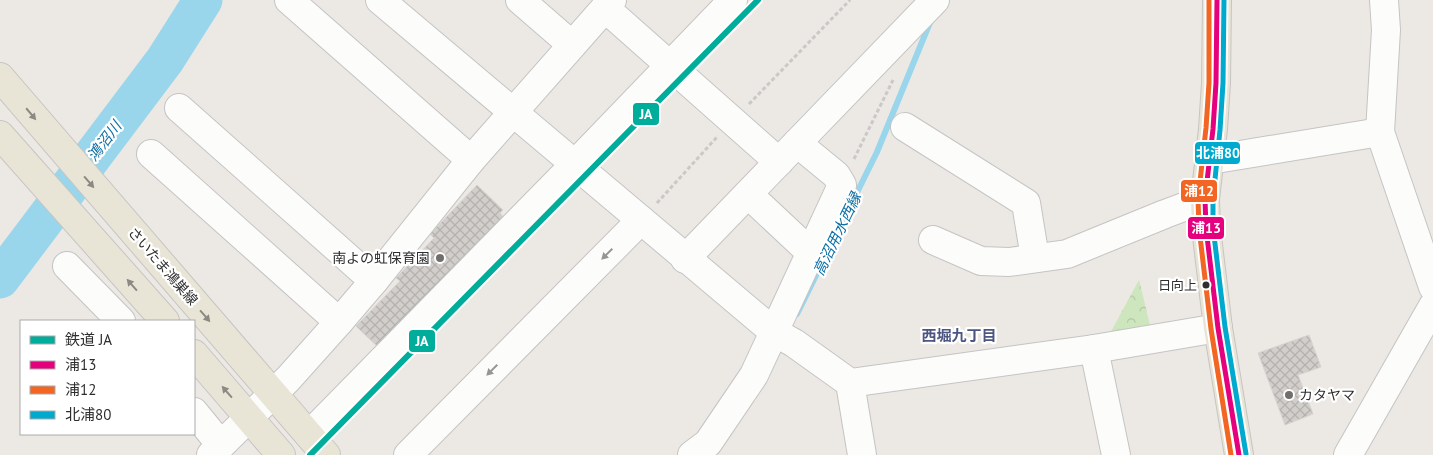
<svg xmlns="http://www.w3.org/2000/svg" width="1433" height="455" viewBox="0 0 1433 455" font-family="'PT Sans','Noto Sans JP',sans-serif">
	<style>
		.forest { fill: url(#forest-crowns) }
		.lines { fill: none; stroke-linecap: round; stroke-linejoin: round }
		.stream { stroke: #99d6ec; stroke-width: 6 }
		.river { stroke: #99d6ec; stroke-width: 39 }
		.building { fill: url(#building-cross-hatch); stroke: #d7d4d0 }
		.minor-casing { stroke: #c5c4c5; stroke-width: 30 }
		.major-casing { stroke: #c6c5c4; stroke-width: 30 }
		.path { stroke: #c9c9c8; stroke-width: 3; stroke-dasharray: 4 2.5; stroke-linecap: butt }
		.minor { stroke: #fcfcfb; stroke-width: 28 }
		.major { stroke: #e8e4d6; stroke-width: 28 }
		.bus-1-casing { stroke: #fff; stroke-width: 9 }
		.bus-2-casing { stroke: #fff; stroke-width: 9 }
		.bus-3-casing { stroke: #fff; stroke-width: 9 }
		.bus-1 { stroke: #e5007d; stroke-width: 5 }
		.bus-2 { stroke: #f26522; stroke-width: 5 }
		.bus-3 { stroke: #00a9ce; stroke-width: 5 }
		.rail-1-casing { stroke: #fff; stroke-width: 10 }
		.rail-1 { stroke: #00ac9a; stroke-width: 6 }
		.oneway { fill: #8b8982 }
		.oneway2 { fill: #959594 }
		.poi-dot { fill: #706f6e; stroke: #fff; stroke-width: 2 }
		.bus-dot { fill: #2e2e2e; stroke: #fff; stroke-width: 2 }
		.labels { text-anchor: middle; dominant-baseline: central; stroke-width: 4.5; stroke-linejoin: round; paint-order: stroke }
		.bus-label { font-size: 13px; fill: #2e2e2e; stroke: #fff; text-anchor: end }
		.poi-label { font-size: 14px; fill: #2e2e2e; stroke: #fff; text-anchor: end }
		.street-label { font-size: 14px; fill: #2e2e2e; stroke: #fff }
		.water-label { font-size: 15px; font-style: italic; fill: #0d6fa3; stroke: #fff }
		.neighbourhood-label { font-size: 15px; font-weight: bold; fill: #4d5680; stroke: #fff }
		.line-badge { stroke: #fff; stroke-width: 2 }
		.badge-label { font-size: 14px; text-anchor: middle; font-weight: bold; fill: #fff }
	</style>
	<defs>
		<pattern id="forest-crowns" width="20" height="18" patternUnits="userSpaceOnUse" patternTransform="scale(1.25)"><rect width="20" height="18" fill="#cee6be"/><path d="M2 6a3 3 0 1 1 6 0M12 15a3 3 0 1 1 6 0" fill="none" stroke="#b1c6a4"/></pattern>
		<pattern id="building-cross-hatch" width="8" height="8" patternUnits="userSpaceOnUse" patternTransform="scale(1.25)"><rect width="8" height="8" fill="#d1cecb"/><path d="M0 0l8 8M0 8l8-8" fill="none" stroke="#b4b1af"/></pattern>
	</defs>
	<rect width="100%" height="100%" fill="#ece8e4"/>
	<polygon class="forest" points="1139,280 1151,329 1108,337"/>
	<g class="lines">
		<polyline class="stream" points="797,314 877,152 931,20"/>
		<polyline class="river" points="0,279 165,60 203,0"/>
	</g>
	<g class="building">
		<polygon points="477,185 503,210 500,213 504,218 379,348 356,326 400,281 396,278 434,238 430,234"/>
		<polygon points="1309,335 1321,367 1298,375 1313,414 1285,425 1258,353"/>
	</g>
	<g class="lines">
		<g class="minor-casing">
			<g id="minor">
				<polyline points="289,0 471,160"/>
				<polyline points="380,0 774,332 794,343 850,383 1094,349 1218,328"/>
				<polyline points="520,0 572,45"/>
				<polyline points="1384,0 1386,30 1380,132 1433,287"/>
				<polyline points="605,8 779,162"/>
				<polyline points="179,108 374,281"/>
				<polyline points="905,127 1026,203 1035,258"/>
				<polyline points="151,154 339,322"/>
				<polyline points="1210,160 1380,132"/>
				<polyline points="748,194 811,253"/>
				<polyline points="933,240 981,261 1009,262 1067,254 1165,214 1205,199"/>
				<polyline points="685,259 935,0"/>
				<polyline points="67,266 121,321"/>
				<polyline points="1094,349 1116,455"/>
				<polyline points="850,383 862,455"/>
				<polyline points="194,412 221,445"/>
				<polyline points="309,435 575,164 733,0"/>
				<polyline points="211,455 288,379 339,322 374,281 471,160 612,0"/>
				<polyline points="408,455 641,220"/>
				<polyline points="692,455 708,443 754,375 842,185 836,175 797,143"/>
				<polyline points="1348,455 1433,306"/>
			</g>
		</g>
		<g class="major-casing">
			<g id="major">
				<polyline points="1217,0 1216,83 1213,129 1205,199 1206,228 1218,328 1239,455"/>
				<polyline points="0,77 326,455"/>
				<polyline points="0,135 165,321"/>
				<polyline points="194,354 281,455"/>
			</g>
		</g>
		<g class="path">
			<polyline points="749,104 850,0"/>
			<polyline points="854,159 893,80"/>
			<polyline points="657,203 717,137"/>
		</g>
		<use href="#minor" class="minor"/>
		<use href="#major" class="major"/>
		<g class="bus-1-casing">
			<polyline id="bus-1" points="1217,0 1216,83 1213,129 1205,199 1206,228 1218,328 1239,455"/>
		</g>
		<g class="bus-2-casing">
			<polyline id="bus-2" points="1209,0 1209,83 1206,128 1198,199 1199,228 1211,329 1231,455"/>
		</g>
		<g class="bus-3-casing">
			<polyline id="bus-3" points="1224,0 1223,83 1220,130 1213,199 1213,227 1225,327 1246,454"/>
		</g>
		<use href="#bus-1" class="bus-1"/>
		<use href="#bus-2" class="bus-2"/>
		<use href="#bus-3" class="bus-3"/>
		<g class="rail-1-casing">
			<polyline id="rail-1" points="310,455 758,0"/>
		</g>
		<use href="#rail-1" class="rail-1"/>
	</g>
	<defs><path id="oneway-solid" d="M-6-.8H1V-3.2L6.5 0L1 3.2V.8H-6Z" transform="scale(1.25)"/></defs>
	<g class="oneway">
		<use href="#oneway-solid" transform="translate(31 114) rotate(50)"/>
		<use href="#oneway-solid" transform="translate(89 182) rotate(49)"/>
		<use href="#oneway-solid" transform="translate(132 285) rotate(-131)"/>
		<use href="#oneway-solid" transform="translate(205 316) rotate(49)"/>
		<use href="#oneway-solid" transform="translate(227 392) rotate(-131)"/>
	</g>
	<g class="oneway2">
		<use href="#oneway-solid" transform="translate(607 254) rotate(135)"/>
		<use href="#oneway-solid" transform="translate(492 370) rotate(135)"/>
	</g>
	<g class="poi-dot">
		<circle cx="440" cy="258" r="5"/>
		<circle cx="1289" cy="395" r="5"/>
	</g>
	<circle class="bus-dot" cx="1206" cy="285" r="4.5"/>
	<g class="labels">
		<g class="bus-label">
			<text x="1197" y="285">日向上</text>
		</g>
		<g class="poi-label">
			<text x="430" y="258">南よの虹保育園</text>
			<text x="1299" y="395" text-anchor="start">カタヤマ</text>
		</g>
		<g class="street-label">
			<text transform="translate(163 266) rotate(49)">さいたま鴻巣線</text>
		</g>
		<g class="water-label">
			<text transform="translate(104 141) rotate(-53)">鴻沼川</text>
			<text transform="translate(837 234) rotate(-64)">高沼用水西縁</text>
		</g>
		<g class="neighbourhood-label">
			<text x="959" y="335">西堀九丁目</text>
		</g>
	</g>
	<g class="line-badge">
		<rect x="632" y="102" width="28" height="24" rx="5" fill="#00ac9a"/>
		<rect x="1194" y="141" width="47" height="24" rx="5" fill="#00a9ce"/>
		<rect x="1180" y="179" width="38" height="24" rx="5" fill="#f26522"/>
		<rect x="1187" y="216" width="38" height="24" rx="5" fill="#e5007d"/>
		<rect x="408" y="329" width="28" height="24" rx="5" fill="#00ac9a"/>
	</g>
	<g class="badge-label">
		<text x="646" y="119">JA</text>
		<text x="1218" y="158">北浦80</text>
		<text x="1199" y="196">浦12</text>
		<text x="1206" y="233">浦13</text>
		<text x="422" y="346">JA</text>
	</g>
	<rect x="20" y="320" width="175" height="115" fill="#ffffff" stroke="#ababab"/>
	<rect x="30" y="336" width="25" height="8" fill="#00ac9a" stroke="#ababab"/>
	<text x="65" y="345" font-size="15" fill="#2e2e2e">鉄道 JA</text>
	<rect x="30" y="361" width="25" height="8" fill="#e5007d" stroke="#ababab"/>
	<text x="65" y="370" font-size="15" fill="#2e2e2e">浦13</text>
	<rect x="30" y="386" width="25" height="8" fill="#f26522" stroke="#ababab"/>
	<text x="65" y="395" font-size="15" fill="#2e2e2e">浦12</text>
	<rect x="30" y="411" width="25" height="8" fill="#00a9ce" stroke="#ababab"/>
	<text x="65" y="420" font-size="15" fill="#2e2e2e">北浦80</text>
</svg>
